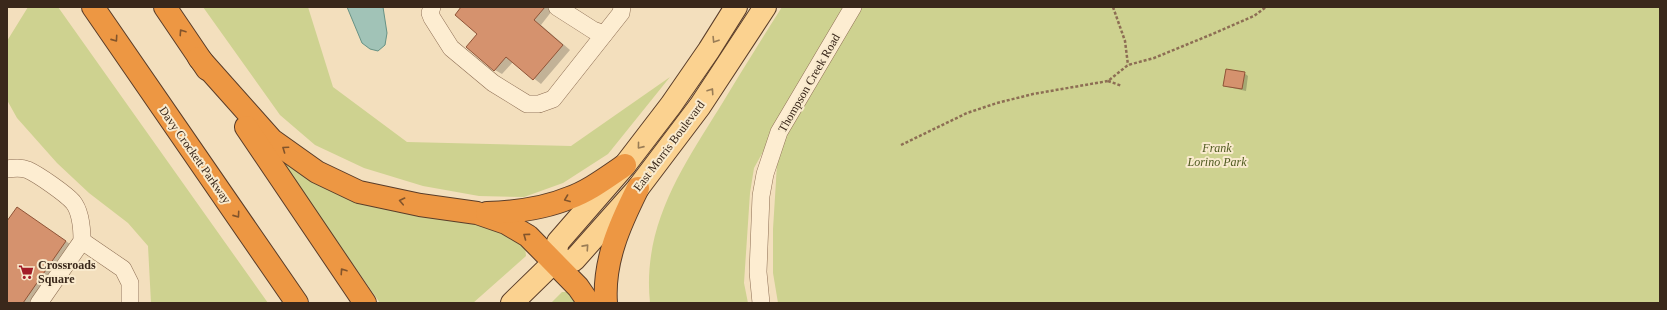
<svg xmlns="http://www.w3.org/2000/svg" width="1667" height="310" viewBox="0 0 1667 310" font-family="'Times New Roman',serif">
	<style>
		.green { fill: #ced290 }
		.water { fill: #a1c3b7; stroke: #679285 }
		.shadow { fill: #0003 }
		.building { fill: #d5926e; stroke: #8f5437 }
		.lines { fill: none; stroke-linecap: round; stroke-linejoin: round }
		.minor-casing { stroke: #8d6e54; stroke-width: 18 }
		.major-casing { stroke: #5a3d29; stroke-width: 24 }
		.highway-casing { stroke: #5a3d29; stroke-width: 24 }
		.path { stroke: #8d6e54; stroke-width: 2.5; stroke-dasharray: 3 2; stroke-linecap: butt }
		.minor { stroke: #fdedd1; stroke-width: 17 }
		.major { stroke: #fbd290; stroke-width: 22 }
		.highway { stroke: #ed9743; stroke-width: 22 }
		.oneway { stroke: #82542b }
		.oneway2 { stroke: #9a7d56 }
		.labels { text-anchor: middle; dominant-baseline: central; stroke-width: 4; stroke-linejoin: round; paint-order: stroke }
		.street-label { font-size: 12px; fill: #3a281b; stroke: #f9eacd }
		.park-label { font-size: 12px; font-style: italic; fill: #4e591f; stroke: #f9eacd }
		.poi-label { font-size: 12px; font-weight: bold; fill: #3a281b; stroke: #f9eacd; text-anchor: start }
	</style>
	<rect width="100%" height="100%" fill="#f3dfbd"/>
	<g class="green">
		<polygon points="28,7 58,7 268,303 151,303 148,246 128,223 89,193 57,163 17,118 7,100 7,41"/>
		<polygon points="203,7 308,7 333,87 407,142 571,146 670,77 608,154 563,183 524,197 479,196 423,186 364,168 315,145 280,115"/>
		<path d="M782,7H843L754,168L750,193L744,283L748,303H650C642,227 681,169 720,107C740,74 761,40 782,7Z"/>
		<polygon points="853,7 1660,7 1660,303 778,303 773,273 773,229 779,132"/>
		<polygon points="278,156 441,218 495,228 525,246 526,256 473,303 380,303"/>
		<polygon points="562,292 567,292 577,303 551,303"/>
	</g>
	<polygon class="water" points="347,7 383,7 387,33 385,45 378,51 370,49 362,43"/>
	<g class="shadow">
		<polygon points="463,7 555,7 541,25 570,50 541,84 513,62 502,74 495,70 467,47 479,34"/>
		<polygon points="1244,73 1248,76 1246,91 1228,87 1224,85"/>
		<polygon points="17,208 73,246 33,303 7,303 7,222"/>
	</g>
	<g class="building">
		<polygon points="461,7 545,7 534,20 563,45 533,80 506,57 494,71 466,47 477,34 455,15"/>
		<polygon points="1226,69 1245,72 1242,89 1223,86"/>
		<polygon points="17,207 66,241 23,303 7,303 7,221"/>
	</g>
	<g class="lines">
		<g class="minor-casing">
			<g id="minor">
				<polyline points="432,7 430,13 432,18 451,48 493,83 527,104 539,104 553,99 621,13 622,7"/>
				<polyline points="557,7 593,30 604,34"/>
				<path d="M7,169C14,168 21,167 28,170C39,175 66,194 73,202C81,212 82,229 82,241L39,303"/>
				<polyline points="82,241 123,269 130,283 130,303"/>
				<polyline points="761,303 758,272 761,196 765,174 779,132 853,7"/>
			</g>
		</g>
		<g class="major-casing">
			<g id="major">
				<polyline points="553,263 574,260 638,188 700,106 765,7"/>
				<polyline points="512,303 553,263 558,242 625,165 671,105 709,50 736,7"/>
			</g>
		</g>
		<g class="highway-casing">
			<g id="highway">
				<polyline points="93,7 297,303"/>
				<polyline points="165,7 207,69"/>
				<polyline points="199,58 272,140 317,172 359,192 420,205 477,213 506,223 528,236 578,287 589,303"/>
				<polyline points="246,127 365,303"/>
				<path d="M487,213C515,212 543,209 569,198C589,191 607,177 625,165"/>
				<path d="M606,303C603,261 620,224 638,188"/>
			</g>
		</g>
		<g class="path">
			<polyline points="1113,7 1125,41 1128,65"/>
			<polyline points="1108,81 1122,86"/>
			<polyline points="901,145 967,113 997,103 1033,94 1108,81 1128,65 1154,58 1210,35 1254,16 1266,7"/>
		</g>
		<use href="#minor" class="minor"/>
		<use href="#major" class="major"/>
		<use href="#highway" class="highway"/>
	</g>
	<defs><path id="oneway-chevron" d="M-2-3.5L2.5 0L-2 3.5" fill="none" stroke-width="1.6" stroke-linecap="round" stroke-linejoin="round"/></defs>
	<g class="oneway">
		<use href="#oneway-chevron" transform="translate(182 32) rotate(-124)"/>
		<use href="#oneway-chevron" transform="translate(115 39) rotate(55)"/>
		<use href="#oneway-chevron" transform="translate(285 149) rotate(-145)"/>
		<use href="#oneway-chevron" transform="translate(567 199) rotate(159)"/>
		<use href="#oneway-chevron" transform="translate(402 201) rotate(-168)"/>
		<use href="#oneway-chevron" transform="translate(237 215) rotate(55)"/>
		<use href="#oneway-chevron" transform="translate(526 236) rotate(-144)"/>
		<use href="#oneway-chevron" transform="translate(343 271) rotate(-124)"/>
	</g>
	<g class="oneway2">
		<use href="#oneway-chevron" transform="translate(715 40) rotate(122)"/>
		<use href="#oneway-chevron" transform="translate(711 91) rotate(-56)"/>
		<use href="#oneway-chevron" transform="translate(640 146) rotate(129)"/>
		<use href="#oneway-chevron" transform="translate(586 247) rotate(-48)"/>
	</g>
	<defs>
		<g id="supermarket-bare" transform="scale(1.2)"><path d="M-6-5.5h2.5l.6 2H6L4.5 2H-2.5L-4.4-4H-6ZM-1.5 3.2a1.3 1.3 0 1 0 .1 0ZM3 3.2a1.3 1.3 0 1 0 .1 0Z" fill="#a21d27" stroke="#f9eacd" stroke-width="2.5" paint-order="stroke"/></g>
	</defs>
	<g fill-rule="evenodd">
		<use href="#supermarket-bare" x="26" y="272"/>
	</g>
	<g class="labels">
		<g class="street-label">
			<text transform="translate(809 83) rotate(-60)">Thompson Creek Road</text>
			<text transform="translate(669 146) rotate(-53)">East Morris Boulevard</text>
			<text transform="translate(195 155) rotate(55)">Davy Crockett Parkway</text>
		</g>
		<g class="park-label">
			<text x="1217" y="148">Frank<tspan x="1217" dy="14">Lorino Park</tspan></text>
		</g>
		<g class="poi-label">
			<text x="38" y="265">Crossroads<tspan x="38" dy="14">Square</tspan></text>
		</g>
	</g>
	<rect width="1667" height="310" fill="none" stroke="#3a281b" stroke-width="16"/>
</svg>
